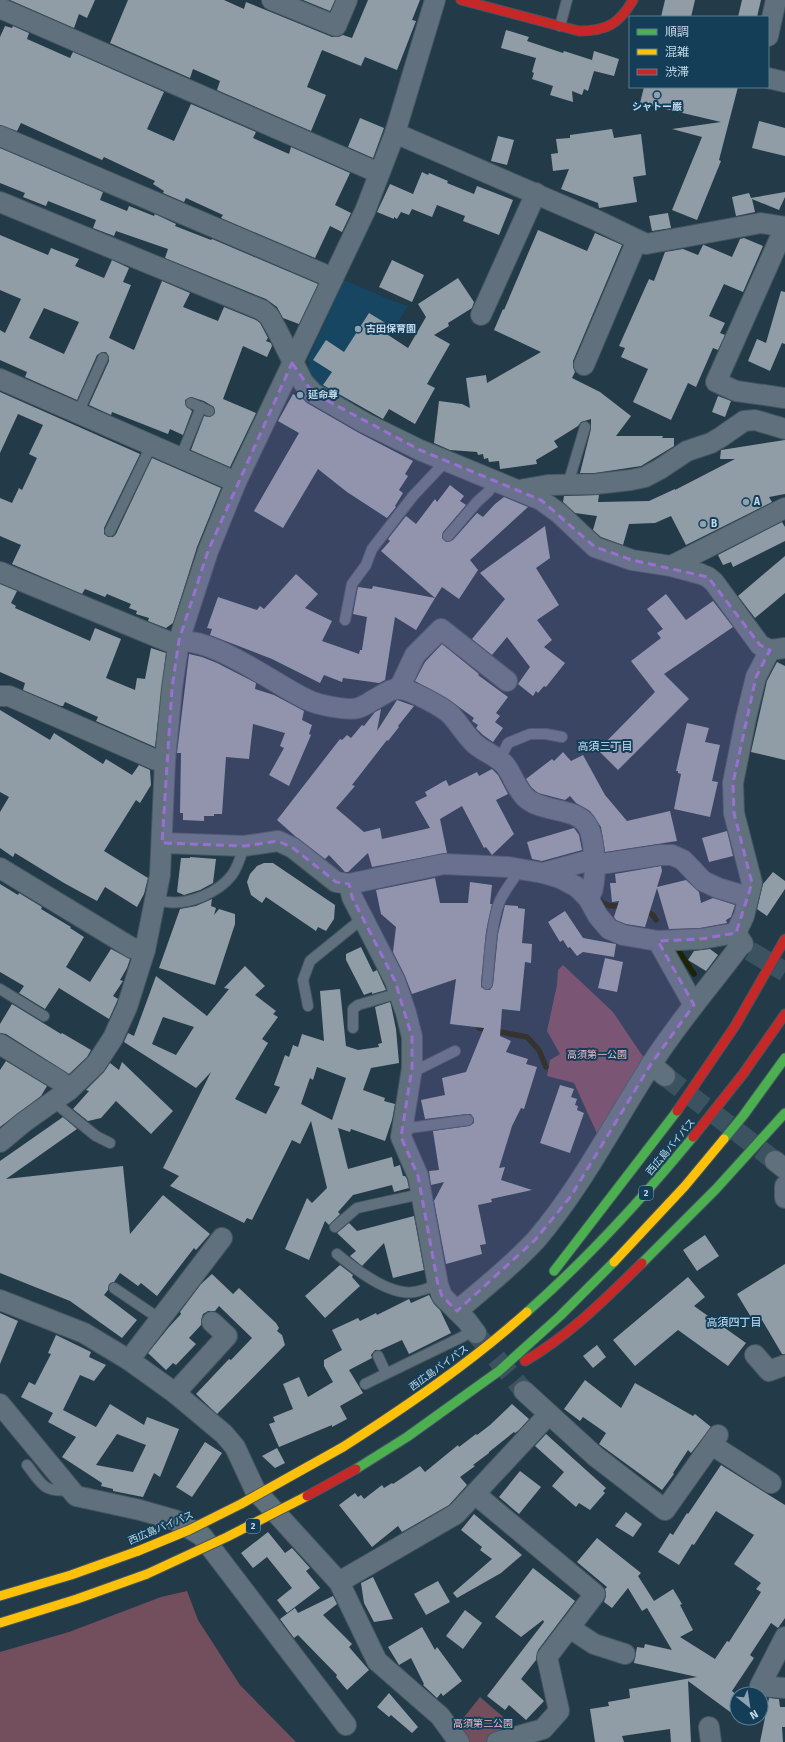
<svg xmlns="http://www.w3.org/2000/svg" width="785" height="1742" viewBox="0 0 785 1742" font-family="'Fira Sans','Noto Sans JP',sans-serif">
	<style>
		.built { fill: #174662 }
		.green { fill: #734f5d }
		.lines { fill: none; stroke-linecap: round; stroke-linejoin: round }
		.stream { stroke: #1c2306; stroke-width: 5.5 }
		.building { fill: #919da6; fill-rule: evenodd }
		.street-tunnel { stroke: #3b5260; stroke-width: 20; stroke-dasharray: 20 10; stroke-linecap: butt }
		.lane-casing { stroke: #445660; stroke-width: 12 }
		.street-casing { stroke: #445660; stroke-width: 22 }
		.fast-casing { stroke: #445660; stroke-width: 11 }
		.slow-casing { stroke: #445660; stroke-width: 11 }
		.jam-casing { stroke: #445660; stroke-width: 11 }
		.lane { stroke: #60717d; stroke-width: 10 }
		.street { stroke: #60717d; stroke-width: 20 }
		.fast { stroke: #4caf50; stroke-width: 9 }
		.slow { stroke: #ffc107; stroke-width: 9 }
		.jam { stroke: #c62828; stroke-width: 9 }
		.slow-bridge-casing { stroke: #445660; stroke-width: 11; stroke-linecap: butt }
		.jam-bridge-casing { stroke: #445660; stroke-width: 11; stroke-linecap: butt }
		.slow-bridge { stroke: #ffc107; stroke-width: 9 }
		.jam-bridge { stroke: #c62828; stroke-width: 9 }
		.marked { fill: #9871d0; fill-opacity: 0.2; stroke: #9871d0; stroke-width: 3; stroke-dasharray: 8 5; stroke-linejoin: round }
		.poi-dot { fill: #8ca1b1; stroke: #143e57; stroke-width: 1.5 }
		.labels { text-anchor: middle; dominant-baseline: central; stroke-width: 4; stroke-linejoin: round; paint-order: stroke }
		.shield { fill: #143e57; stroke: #8faabd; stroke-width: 1 }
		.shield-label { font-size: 9px; font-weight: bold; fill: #c4d9e9 }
		.poi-label { font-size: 10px; font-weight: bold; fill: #c4d9e9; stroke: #143e57; text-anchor: start }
		.park-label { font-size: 10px; fill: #f4b8ca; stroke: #143e57 }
		.street-label { font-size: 10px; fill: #c4d9e9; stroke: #143e57 }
		.neighbourhood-label { font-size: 11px; fill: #cee8fb; stroke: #143e57 }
	</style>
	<rect width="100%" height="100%" fill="#233a48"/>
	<polygon class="built" points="344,280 388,299 408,306 345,406 317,387 310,373 308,359"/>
	<g class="green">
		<polygon points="563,965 613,1012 646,1061 600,1140 574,1083 547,1076 550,1060 560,1054 547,1031 557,985 558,970"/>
		<polygon points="187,1591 198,1620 240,1685 296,1742 0,1742 0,1652 69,1632 161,1597"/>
		<polygon points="480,1697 522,1733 491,1742 461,1742 453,1731"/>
	</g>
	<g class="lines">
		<g class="stream">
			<path d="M597,897C603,907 614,907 623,905"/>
			<polyline points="643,909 653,915 656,920"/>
			<polyline points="678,950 694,974"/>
			<polyline points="479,1028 527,1037 539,1050 546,1067"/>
		</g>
	</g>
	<g class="building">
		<polygon points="10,0 95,0 87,18 79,14 74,28"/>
		<polygon points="128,0 224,0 244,9 246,2 332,37 338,37 343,35 352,38 368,0 420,0 412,20 416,21 397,70 365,57 361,66 322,50 307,87 326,95 311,131 217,90 220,81 193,69 190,78 110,43"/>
		<polygon points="303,0 335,0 330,11"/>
		<polygon points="665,0 695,0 691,17 661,17"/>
		<polygon points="742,0 761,0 757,17 738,17"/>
		<polygon points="5,26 12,28 13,26 29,33 27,39 70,58 73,52 164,92 147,129 174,141 191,104 256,132 253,138 289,154 291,147 350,173 335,205 351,213 342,232 330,226 315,258 221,218 223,215 186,198 184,202 163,193 164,191 153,184 155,181 104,157 102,160 21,123 17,131 0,125 0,37"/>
		<polygon points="506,30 529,37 527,41 563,53 564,51 592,60 594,51 619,59 614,76 594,71 588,91 584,89 582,95 572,91 573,102 550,95 553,86 532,79 534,73 532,72 536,58 501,48"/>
		<polygon points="644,87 738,87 719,160 721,161 697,220 672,210 702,137 672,129 721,122 640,103"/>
		<polygon points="360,118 384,128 373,158 348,147"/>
		<polygon points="759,121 785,128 785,156 752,148"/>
		<polygon points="612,129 614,138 641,134 646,175 633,177 637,202 599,208 598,203 561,189 569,169 553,171 551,154 558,153 556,139 570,138 570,135"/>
		<polygon points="498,136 514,140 507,165 491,161"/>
		<polygon points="0,148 103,192 100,200 127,211 129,206 154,216 155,214 176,224 175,226 211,240 212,239 318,284 299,324 283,318 277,307 266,299 165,258 168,249 116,231 114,236 93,228 96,220 48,201 46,206 23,197 25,193 0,183"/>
		<polygon points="422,172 428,175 429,173 448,181 447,183 474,194 477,186 513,200 499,235 463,221 465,216 437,205 432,217 412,209 409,215 401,212 397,219 394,217 394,219 377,212 390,184 413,194"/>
		<polygon points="785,192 785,197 779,210 752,199 755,212 736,216 732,197 749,193 751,198"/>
		<polygon points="668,213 671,228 652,231 649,216"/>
		<polygon points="538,230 587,251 595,233 622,245 573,361 573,367 575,372 572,378 600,392 631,416 616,436 663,436 662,438 674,438 674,446 641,466 595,473 580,473 591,429 591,419 581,422 578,426 554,441 558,447 536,460 537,464 500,469 499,461 489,462 488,458 484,459 483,454 478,455 477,452 450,450 434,443 439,401 462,404 470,408 466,378 486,375 487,383 541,352 494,330 503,309 504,310"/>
		<path d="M0,235L48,255L51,248L79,259L75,266L104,278L112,260L129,268L123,282L131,285L109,338L134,350L162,281L190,293L183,307L218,321L224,307L256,320L260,323L268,338L266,341L271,343L272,346L267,357L243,346L223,399L256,413L230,467L191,450L204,416L210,417L215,413L214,407L204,401L191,397L185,400L186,406L192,411L183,435L170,429L168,434L112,412L111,415L89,405L109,361V357L106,352H102L97,355L77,400L25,377L27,372L0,360V330L5,333L21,299L0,290ZM44,308L79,322L64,354L29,338Z"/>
		<polygon points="744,238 763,246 743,292 724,284 709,316 725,323 720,333 725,335 718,350 713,348 696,387 688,383 671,420 633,402 648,369 621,357 625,348 619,346 649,279 654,281 665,252 683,249 698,255 703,245 704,245 732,257 740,239"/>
		<polygon points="392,260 424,275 412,302 379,287"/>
		<polygon points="458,278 474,302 472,308 448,323 449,326 434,335 450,344 427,384 435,388 415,424 389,409 383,419 323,385 332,372 313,360 326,340 344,352 369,313 387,324 382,331 408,348 426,317 418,304"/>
		<polygon points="781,291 785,292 785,344 782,343 770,371 748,361 757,339 766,343"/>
		<polygon points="0,392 140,454 104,528 104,534 108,537 113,537 116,534 152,458 221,488 197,547 173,623 166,628 148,621 149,618 136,614 137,611 129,608 131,604 107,594 105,597 85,589 82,594 12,564 21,545 0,536 0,498 12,503 19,488 22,490 37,458 29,454 43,425 18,414 0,453"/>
		<polygon points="293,394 301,399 302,398 307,403 359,433 413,461 405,474 408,476 399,490 403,493 395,506 396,507 387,518 347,492 318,469 283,528 254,511 299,433 278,421"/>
		<polygon points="718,396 731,401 725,417 712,412"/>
		<polygon points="785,440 785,494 769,497 772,502 686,545 671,516 655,523 629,524 623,545 601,537 593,530 597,516 575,513 563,502 564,496 599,495 598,502 649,501 675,489 675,490 735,459 720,459 721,450"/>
		<polygon points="450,485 464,496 460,501 466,505 443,532 442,538 446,542 453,540 477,513 483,517 495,504 504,497 528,507 470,560 478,570 459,599 442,587 435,598 381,551 390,541 388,539 406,516 416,524 435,499 437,502"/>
		<polygon points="782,522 785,527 785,541 733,567 731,562 723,565 718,555"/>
		<polygon points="545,526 550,558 536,568 559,605 537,620 552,640 544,647 565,663 546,687 544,686 538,693 536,691 533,696 518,684 530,667 507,637 492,655 472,639 505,599 480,573"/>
		<polygon points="785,556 785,593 755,618 738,596"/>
		<polygon points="296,574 318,594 305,608 332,621 322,641 359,654 360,650 362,650 367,617 353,614 358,587 372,589 373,586 435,598 416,630 395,617 385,680 379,683 343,678 342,682 324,675 320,683 272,659 210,635 212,629 207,628 218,597 257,610 260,606 264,609"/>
		<polygon points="0,584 17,591 11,603 16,606 15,608 90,641 95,628 121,639 106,678 135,690 137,678 145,679 151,648 166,653 155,747 96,721 98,717 65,702 63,706 61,706 23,690 25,683 0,672"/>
		<polygon points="666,594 686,620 713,601 733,627 664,674 689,699 618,770 598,750 655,692 631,661 661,638 657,633 663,629 647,609"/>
		<polygon points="442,644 479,674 478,675 508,697 496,713 500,716 495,722 503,728 493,742 483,735 476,728 478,725 472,721 474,718 448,699 415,681 425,662"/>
		<polygon points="189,654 202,657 217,663 256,683 255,689 274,695 304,711 302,720 312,725 309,734 311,735 289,786 269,775 284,748 280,746 285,733 253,724 249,759 226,757 222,814 214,814 214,816 204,816 204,821 183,820 183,813 180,813 181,753 177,753"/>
		<polygon points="777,662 785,666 785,760 751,752 767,681"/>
		<polygon points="397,700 414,706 398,726 399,727 388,741 387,740 352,785 355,786 336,808 364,832 380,828 382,839 430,828 415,802 427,796 425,792 446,780 449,786 477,772 479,776 492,769 498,775 508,794 496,800 514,834 492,855 486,847 484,848 462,806 440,819 447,853 372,867 368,853 348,872 345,872 329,855 325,859 295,836 277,820 340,739 342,740 347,735 351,738 362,725 364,726 375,712 381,709 377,731"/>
		<polygon points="0,710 50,740 54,733 103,764 106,759 132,775 139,765 150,770 151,785 140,803 136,800 104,851 148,878 144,894 137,907 105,887 97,901 64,883 15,853 13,857 0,848 0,812 9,797 0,792"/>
		<polygon points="687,723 709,728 705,742 720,745 712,781 718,782 710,817 674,809 681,774 678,773 678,771 676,771"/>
		<polygon points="563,752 571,761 583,755 605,795 627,821 670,811 677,841 605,852 601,827 590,811 576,803 570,796 565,800 538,793 531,787 526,779 552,759 554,761"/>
		<polygon points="574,828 579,835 582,850 542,861 532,859 527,842"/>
		<polygon points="727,831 733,856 709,862 702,838"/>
		<polygon points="190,857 216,859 213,883 200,890 184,895 177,892 181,858 190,858"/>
		<polygon points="264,863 273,863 335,905 334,919 326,931 318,927 316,931 266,897 262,903 251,895 247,882 250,874 257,866"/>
		<polygon points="661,866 662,871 657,887 686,880 699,892 701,903 713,898 735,905 731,917 726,920 727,923 700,928 669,929 657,888 645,927 626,924 616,920 614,917 619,901 612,902 610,883 616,883 615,874"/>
		<polygon points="773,872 785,881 785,889 767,916 757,909 763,884"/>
		<polygon points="435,878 440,903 468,903 470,882 492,885 490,904 492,904 486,932 481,983 481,987 486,990 490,990 493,985 498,934 505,905 518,906 518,908 525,909 522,943 532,944 531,963 525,962 520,1011 502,1009 500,1036 511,1041 506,1052 528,1059 526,1064 537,1067 524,1109 521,1108 512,1126 499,1168 505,1167 501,1180 532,1190 491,1199 492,1202 478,1205 486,1244 480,1245 482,1254 446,1264 434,1201 444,1182 431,1185 429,1171 439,1170 433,1131 469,1126 474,1123 474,1119 471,1114 467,1114 425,1119 421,1100 445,1095 442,1078 466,1072 484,1028 450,1024 456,979 412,994 405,976 393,952 396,927 381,914 376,890"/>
		<polygon points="0,884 18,895 19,893 42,907 41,909 71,927 70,928 84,937 66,967 90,982 111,949 130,959 127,968 120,980 123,981 113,996 118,999 109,1019 59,988 45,1009 19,993 24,986 0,972"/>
		<polygon points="212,899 211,906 216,908 214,915 219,909 235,914 235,924 215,985 159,968 180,909 196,906"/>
		<polygon points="565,911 583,938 616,944 614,957 583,952 577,956 570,947 568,948 563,940 560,942 548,922"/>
		<polygon points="361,947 373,972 377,970 386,990 372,994 372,992 364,995 346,960 346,954"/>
		<polygon points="710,949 718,955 706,971 688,960 694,951"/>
		<polygon points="605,958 623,962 617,992 598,988"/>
		<path d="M245,966L265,986L255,995L276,1011L273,1014L278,1017L262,1039L268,1043L235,1099L266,1114L280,1087L274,1085L285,1055L289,1057L293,1045L298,1047L302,1034L324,1041L320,991L340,989L346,1046L358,1050L379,1047L378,1044L382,1043L375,1007L390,1002L391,1005L396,1029L399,1063L371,1068L363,1090L385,1098L384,1101L395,1104L392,1120L385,1141L351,1129L350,1132L338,1128L348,1169L392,1157L394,1167L400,1165L403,1176H405L407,1179L409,1188L394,1192L392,1185L353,1195L338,1212L340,1214L329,1225L325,1221L309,1260L285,1249L307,1198L312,1203L327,1188L311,1121L300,1144L292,1140L252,1220L247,1218L244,1223L170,1186L179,1176L163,1168L211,1072L196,1088L124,1042L128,1033L134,1036L156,976L207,1016L229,989L224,988ZM163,1017L194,1027L176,1055L152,1044ZM317,1067L346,1078L332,1120L301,1104L310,1078L313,1080Z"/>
		<polygon points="12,1004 61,1034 62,1033 91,1050 87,1057 69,1074 6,1034 0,1033 0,1024"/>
		<polygon points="6,1061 47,1086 41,1096 0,1127 0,1070"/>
		<polygon points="122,1062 173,1111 151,1134 116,1101 101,1118 88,1121 73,1109 89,1091 86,1090 104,1072 110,1063 119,1070"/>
		<polygon points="560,1085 574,1089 571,1097 577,1099 575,1105 578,1106 577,1110 584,1113 570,1153 540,1143"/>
		<polygon points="63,1117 77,1129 6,1179 123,1166 130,1234 163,1195 210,1234 196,1250 194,1248 157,1296 141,1283 138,1286 120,1273 114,1282 109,1284 108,1290 104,1295 137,1320 122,1338 70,1301 0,1273 0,1161"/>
		<polygon points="414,1216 424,1270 393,1278 384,1243 362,1266 350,1256 356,1251 337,1233 349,1223 357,1231"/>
		<polygon points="705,1235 719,1256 697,1271 683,1250"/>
		<polygon points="785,1264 785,1354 782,1354 762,1320 757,1327 737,1294"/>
		<polygon points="340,1265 353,1275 352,1277 360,1286 325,1318 305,1296"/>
		<polygon points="212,1274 233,1294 239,1288 276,1323 279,1328 277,1331 282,1335 285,1345 217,1414 196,1394 229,1359 231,1360 252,1338 219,1306 215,1311 208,1311 203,1314 201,1320 201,1325 189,1338 196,1344 176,1365 173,1363 166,1370 148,1353 169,1327 181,1314 180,1312 201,1284"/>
		<polygon points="688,1277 705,1297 694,1306 746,1343 728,1366 678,1330 635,1366 613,1340"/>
		<polygon points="429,1295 434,1304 440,1310 451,1333 409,1354 402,1340 380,1350 375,1350 371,1355 372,1358 349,1370 363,1393 340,1406 347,1419 332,1427 332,1425 279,1447 269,1424 275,1422 273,1417 293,1409 283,1384 299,1377 308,1397 333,1382 324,1366 324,1360 342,1350 332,1330 358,1318 360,1321 376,1313 377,1315 409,1299 411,1303"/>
		<polygon points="0,1313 18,1321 0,1364"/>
		<path d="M56,1335L91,1352L89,1357L106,1365L94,1381L80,1375L63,1410L96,1427L110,1404L144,1425L147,1417L179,1429L160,1477L154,1473L143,1497L113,1491V1489L101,1486L102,1483L62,1457L76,1437L48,1422L53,1413L21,1397L29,1382L35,1385L51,1354L48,1353ZM117,1434L146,1445L133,1472L96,1465Z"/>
		<polygon points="597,1345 606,1357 593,1368 583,1356"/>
		<polygon points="585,1380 621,1408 635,1383 693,1416 695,1414 711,1427 691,1453 688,1450 673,1473 674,1474 662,1490 599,1444 606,1433 583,1417 580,1421 564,1409"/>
		<polygon points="512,1404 529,1419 519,1430 515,1433 514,1432 489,1452 489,1453 473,1465 475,1466 460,1477 467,1485 449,1505 402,1532 398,1526 372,1547 339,1505 355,1493 358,1497 361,1495 364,1499 382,1485 384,1488 392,1483 393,1484 420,1466 425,1472 458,1445 459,1447 476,1434 477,1435 490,1425"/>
		<polygon points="546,1434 606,1488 603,1491 605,1493 590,1510 579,1503 576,1507 552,1486 564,1472 535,1446"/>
		<polygon points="205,1442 222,1453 192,1497 176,1487"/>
		<polygon points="277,1448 285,1463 275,1468 262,1456"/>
		<polygon points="721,1465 785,1505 785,1618 778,1628 771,1623 750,1655 754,1658 732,1691 737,1695 737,1717 688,1681 691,1742 671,1742 670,1729 622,1736 624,1742 595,1742 590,1709 609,1706 608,1702 630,1698 629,1689 697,1677 634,1663 637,1647 644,1648 645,1644 672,1650 647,1608 642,1611 628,1588 612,1608 604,1602 606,1596 605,1589 607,1587 577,1562 597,1538 641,1573 638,1576 654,1601 673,1589 682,1604 680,1605 693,1630 680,1637 715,1659 727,1641 729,1642 761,1592 756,1589 761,1583 734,1564 754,1535 716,1511 694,1545 692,1544 679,1565 658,1552 670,1533 673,1535 687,1513 688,1514"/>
		<polygon points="520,1471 541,1487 519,1514 499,1497"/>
		<polygon points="626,1512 642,1524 633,1537 615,1526"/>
		<polygon points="474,1514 522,1555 501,1573 457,1598 453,1593 492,1559 480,1550 482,1547 461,1530"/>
		<polygon points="268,1532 285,1553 292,1548 310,1568 306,1571 320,1588 287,1613 277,1600 292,1588 267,1557 253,1568 241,1553"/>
		<polygon points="533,1568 575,1601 538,1650 536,1660 521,1679 544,1701 526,1720 509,1705 505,1710 487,1696 544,1622 543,1620 521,1637 495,1617"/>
		<polygon points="373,1577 393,1619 374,1622 364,1603 361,1583"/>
		<polygon points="438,1581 450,1602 426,1615 414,1594"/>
		<polygon points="333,1596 337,1604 323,1615 352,1644 349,1647 369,1670 347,1690 336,1677 337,1675 298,1635 294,1638 280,1619 295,1608 298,1613"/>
		<polygon points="465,1610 482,1623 463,1649 446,1636"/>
		<polygon points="422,1627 435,1650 437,1647 462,1681 443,1696 441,1693 437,1698 423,1685 424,1684 411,1658 399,1665 388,1647"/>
		<polygon points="389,1693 418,1727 412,1733 391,1715 389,1717 377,1707"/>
		<polygon points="769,1698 779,1699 780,1707 785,1707 785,1727 782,1727 783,1742 760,1742"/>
	</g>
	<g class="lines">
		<g class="street-tunnel">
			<polyline points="750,951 785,972"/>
			<polyline points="665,1076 775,1161"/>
			<polyline points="477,1335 524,1391"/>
		</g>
		<g class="lane-casing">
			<g id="lane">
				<polyline points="560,26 567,0"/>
				<polyline points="191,403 209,411"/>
				<polyline points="78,413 103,358"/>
				<polyline points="180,459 201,407"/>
				<polyline points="568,484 585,427"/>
				<polyline points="110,531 151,446"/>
				<polyline points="448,536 477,502 489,491 495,481"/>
				<polyline points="345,620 352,584 366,565 372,549 413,496 446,461"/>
				<polyline points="499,761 508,743 530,734 546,734 562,737"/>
				<path d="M155,898C159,899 163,902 167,902C189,905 218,893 232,875C238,867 241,856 244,846"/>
				<path d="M487,984C490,958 490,929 499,903C504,890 513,881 520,869"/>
				<polyline points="0,989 44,1016"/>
				<polyline points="308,1006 303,980 310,961 363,918"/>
				<polyline points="353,1028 353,1009 358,1005 399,993"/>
				<polyline points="412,1068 421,1068 455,1051"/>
				<polyline points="54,1102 96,1136 110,1143"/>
				<polyline points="403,1127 409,1128 468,1120"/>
				<polyline points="335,1227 357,1208 421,1194"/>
				<path d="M337,1254C355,1269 389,1296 414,1292C422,1291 430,1287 438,1285"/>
				<polyline points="114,1288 160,1319"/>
				<polyline points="378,1356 386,1373"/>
				<polyline points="365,1384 464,1336 473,1329"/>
				<path d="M27,1465C42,1484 43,1493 70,1490"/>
			</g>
		</g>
		<g class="street-casing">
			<g id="street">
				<polyline points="272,0 336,26 347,0"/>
				<polyline points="0,8 379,173"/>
				<polyline points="768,36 776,0"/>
				<polyline points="768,78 785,82"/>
				<polyline points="395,133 596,220 646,244 761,223 785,227 716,382 736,391 785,398"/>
				<polyline points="0,136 333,278"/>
				<polyline points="0,202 262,310 269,316 277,330 303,382 313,393 365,423 420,450 541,500 559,513 595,547 632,560 671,566 701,574 708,577 714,582 760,645 770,650 785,648"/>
				<polyline points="481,315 536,193"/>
				<polyline points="584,365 637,240"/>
				<polyline points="0,379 236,482"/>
				<polyline points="519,490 548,485 596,484 631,480 645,477 660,469 687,451 711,443 721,437 744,421 755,420 785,429"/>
				<polyline points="671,566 785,508"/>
				<path d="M0,572L172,643C207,631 276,686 308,700C318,705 348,711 358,708C365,706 371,701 377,698C383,695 391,688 399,689C410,689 445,708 452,716C460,725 466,736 475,744C484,752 497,756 505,765C513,775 516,789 526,798C543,813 576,807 587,825C595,837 596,873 593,887C593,891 590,895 588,898"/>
				<polyline points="399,689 415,655 441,629 507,681"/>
				<polyline points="0,696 9,696 156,760 165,760"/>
				<polyline points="162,843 244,846 278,841 293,848 336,882 349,884 352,897 395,981 406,1013 412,1037 412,1068 401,1137 418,1176 438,1285 442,1296 467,1321 476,1333"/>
				<polyline points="0,868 132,948 145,950"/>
				<polyline points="543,873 587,861 601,864 660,855 672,855 683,860 703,881 718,888 748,897"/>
				<polyline points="349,884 444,864 508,867 543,873 560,878 577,887 588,898 598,916 609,929 623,935 658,941 701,939 736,933"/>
				<polyline points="658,941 694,1005"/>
				<polyline points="743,944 736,933 744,916 752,883 734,813 733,783 746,718 756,677 770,650"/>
				<polyline points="0,1044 60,1081 69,1090"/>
				<polyline points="651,1064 665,1076"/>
				<polyline points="0,1142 24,1122 69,1090 96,1064 113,1038 127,1007 145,950 160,875 165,760 172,688 179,640 208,551 236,482 365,211 395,133 435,0"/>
				<polyline points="775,1161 785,1169"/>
				<polyline points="785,1186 785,1198"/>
				<polyline points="0,1300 84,1333 129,1360 175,1393 224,1434 235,1447 255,1490 339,1582 377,1661 440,1716 459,1742"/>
				<path d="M457,1311C484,1288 512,1266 536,1240C582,1186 613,1124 651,1065C678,1022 712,984 742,943"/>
				<polyline points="755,1355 769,1371 785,1365"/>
				<polyline points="129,1360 222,1238"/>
				<polyline points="524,1391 595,1456 665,1510 718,1435"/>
				<polyline points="175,1393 227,1336 212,1322"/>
				<polyline points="0,1404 76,1496 140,1510 175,1520 202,1536 346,1725"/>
				<polyline points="712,1445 771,1483"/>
				<polyline points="475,1494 595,1594 547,1657 559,1711 543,1729 497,1742"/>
				<polyline points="339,1582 456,1514 549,1414"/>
				<polyline points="570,1628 594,1644 625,1654"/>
				<polyline points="785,1637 760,1686 785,1688"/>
				<polyline points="709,1727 711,1742"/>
			</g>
		</g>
		<g class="fast-casing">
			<g id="fast">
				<polyline points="724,1139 743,1116 785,1058"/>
				<polyline points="642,1263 716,1189 785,1113"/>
				<polyline points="554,1271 677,1111"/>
				<path d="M527,1312C587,1259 642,1199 693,1137"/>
				<polyline points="356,1469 407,1437 499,1371 560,1316 614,1262"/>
			</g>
		</g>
		<g class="slow-casing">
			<g id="slow">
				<polyline points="614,1262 685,1186 724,1139"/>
				<path d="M343,1447C407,1406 470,1363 527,1312"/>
				<polyline points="0,1596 71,1575 138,1551"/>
				<polyline points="0,1623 77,1599 147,1574"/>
			</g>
		</g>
		<g class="jam-casing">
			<g id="jam">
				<path d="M461,0L579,31C607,31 619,24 633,0"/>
				<polyline points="677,1111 735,1026 785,939"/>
				<polyline points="693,1137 743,1074 785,1014"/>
				<path d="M525,1361C570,1335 605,1299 642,1263"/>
			</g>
		</g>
		<use href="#lane" class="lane"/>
		<use href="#street" class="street"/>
		<use href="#fast" class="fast"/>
		<use href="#slow" class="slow"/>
		<use href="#jam" class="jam"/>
		<g class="slow-bridge-casing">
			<g id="slow-bridge">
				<polyline points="138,1551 189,1530 241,1504 343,1447"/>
				<polyline points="147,1574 227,1537 307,1496"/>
			</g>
		</g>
		<g class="jam-bridge-casing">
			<polyline id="jam-bridge" points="307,1496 356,1469"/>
		</g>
		<use href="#slow-bridge" class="slow-bridge"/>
		<use href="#jam-bridge" class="jam-bridge"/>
	</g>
	<path class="marked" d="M292,363L313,393L420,450L541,500L595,547L632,560L708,577L760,645L770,650L756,677L733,783L734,813L752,883L736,933L701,939L658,941L694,1005L651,1064L571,1196L535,1240L457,1311L442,1296L438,1285L418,1176L401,1137L412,1068V1037L395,981L352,897L349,884L336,882L293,848L278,841L244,846L162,843L172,688L179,640L208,551Z"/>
	<g class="poi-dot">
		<circle cx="657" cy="95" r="4"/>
		<circle cx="358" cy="329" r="4"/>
		<circle cx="300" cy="395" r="4"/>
		<circle cx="746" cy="502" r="4"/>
		<circle cx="703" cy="524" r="4"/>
	</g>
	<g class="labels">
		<g class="shield">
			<rect x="639" y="1186" width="14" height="14" rx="3"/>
			<rect x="246" y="1519" width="14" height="14" rx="3"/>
		</g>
		<g class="shield-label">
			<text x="646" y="1193">2</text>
			<text x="253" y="1526">2</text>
		</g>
		<g class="poi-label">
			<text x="657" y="107" text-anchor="middle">シャトー巌</text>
			<text x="366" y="329">古田保育園</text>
			<text x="308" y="395">延命尊</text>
			<text x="754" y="502">A</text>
			<text x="711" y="524">B</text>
		</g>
		<g class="park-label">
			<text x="597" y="1055">高須第一公園</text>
			<text x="483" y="1724">高須第二公園</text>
		</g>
		<g class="street-label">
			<text transform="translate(671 1147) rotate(-50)">西広島バイパス</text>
			<text transform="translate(439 1368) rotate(-36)">西広島バイパス</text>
			<text transform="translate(161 1528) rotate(-23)">西広島バイパス</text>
		</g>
		<g class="neighbourhood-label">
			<text x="605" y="746">高須三丁目</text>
			<text x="734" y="1322">高須四丁目</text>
		</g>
	</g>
	<rect x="629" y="16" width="140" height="72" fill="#143e57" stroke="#5a7c91"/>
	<rect x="637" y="29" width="20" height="6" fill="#4caf50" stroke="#5a7c91"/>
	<text x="665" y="36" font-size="12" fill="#c4d9e9">順調</text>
	<rect x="637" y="49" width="20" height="6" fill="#ffc107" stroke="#5a7c91"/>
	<text x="665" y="56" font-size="12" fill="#c4d9e9">混雑</text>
	<rect x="637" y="69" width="20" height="6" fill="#c62828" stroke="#5a7c91"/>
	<text x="665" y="76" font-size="12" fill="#c4d9e9">渋滞</text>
	<g transform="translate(749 1706) rotate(150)"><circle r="19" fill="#143e57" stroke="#5a7c91"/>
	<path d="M0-3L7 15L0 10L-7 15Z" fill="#8ca1b1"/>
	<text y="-6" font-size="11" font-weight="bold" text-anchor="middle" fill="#c4d9e9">N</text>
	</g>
</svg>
